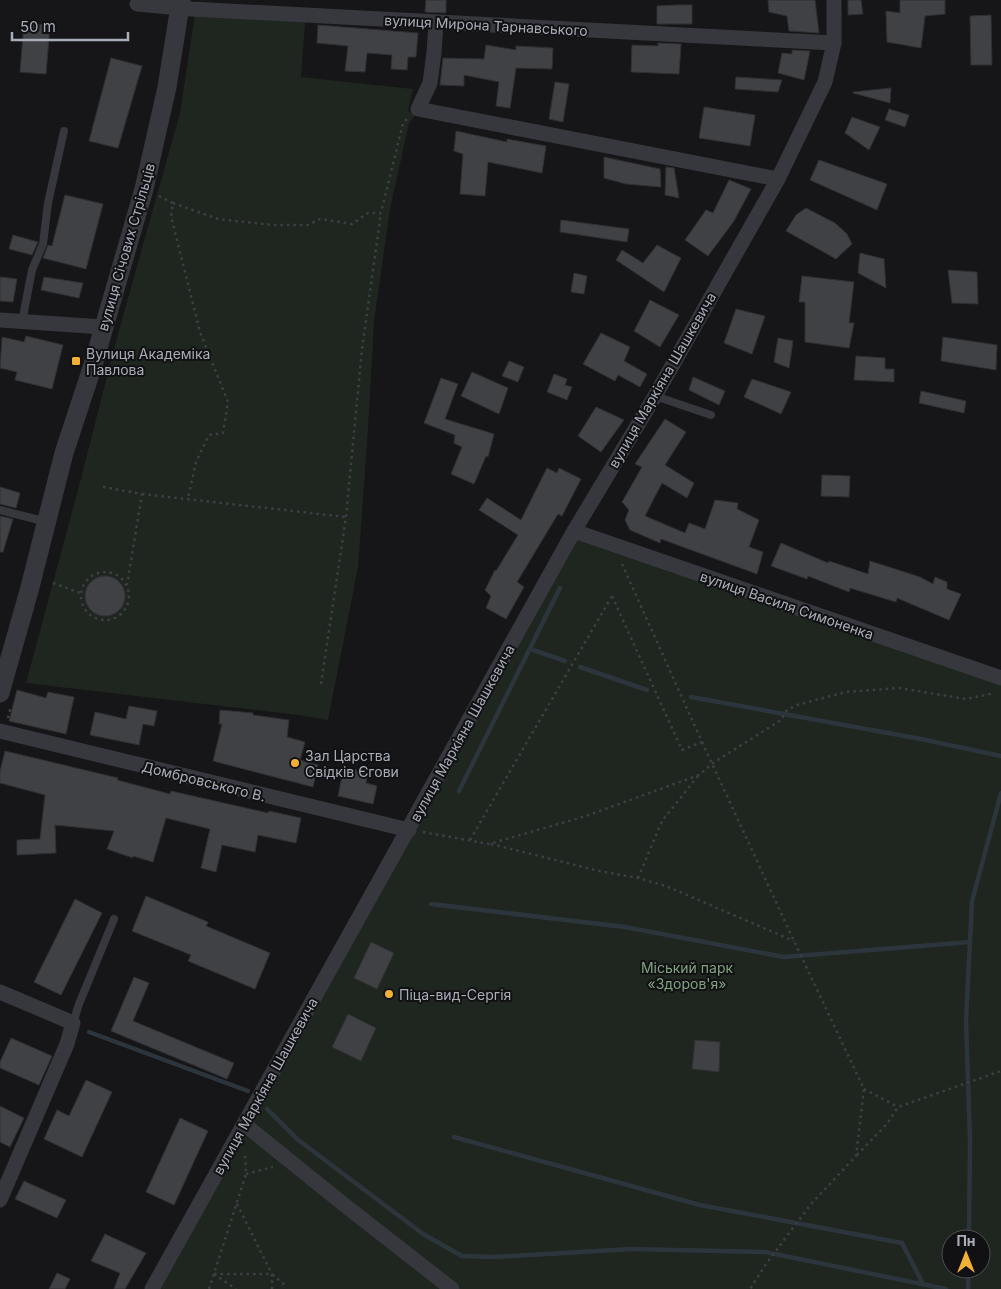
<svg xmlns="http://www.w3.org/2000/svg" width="1001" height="1289" viewBox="0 0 1001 1289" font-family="Inter,sans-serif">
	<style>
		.green { fill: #1e261f; fill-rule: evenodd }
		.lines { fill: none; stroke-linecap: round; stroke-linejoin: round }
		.stream { stroke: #2c353c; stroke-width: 4.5 }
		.building { fill: #404145; stroke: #303034 }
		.path { stroke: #3d3f44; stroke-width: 2.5; stroke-dasharray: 2.5 4; stroke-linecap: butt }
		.service { stroke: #37383d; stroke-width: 8 }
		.minor { stroke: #37383d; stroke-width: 15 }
		.tertiary { stroke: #37383d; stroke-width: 19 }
		.poi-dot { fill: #f2b134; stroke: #111113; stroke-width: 2 }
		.labels { text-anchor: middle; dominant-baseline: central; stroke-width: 4; stroke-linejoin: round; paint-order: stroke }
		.street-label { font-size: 14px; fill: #a8adb8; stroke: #111113 }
		.poi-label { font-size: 14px; fill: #a8adb8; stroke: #111113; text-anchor: start }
		.park-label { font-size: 14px; fill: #7fa381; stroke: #111113 }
	</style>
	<rect width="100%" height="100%" fill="#161618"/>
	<g class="green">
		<polygon points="195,14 305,22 301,77 413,89 408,111 416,115 409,123 390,209 374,322 368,429 358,567 328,720 298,715 26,683 79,486 118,334 180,113"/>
		<path d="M574,531L1001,674V1289H152ZM951,1239H981V1269H951Z"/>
	</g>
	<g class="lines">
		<g class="stream">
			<polyline points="530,649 565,661"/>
			<polyline points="580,667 647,690"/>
			<polyline points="691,697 921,739 1001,756"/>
			<polyline points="459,791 560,588"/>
			<polyline points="431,904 625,927 784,957 970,942"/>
			<polyline points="89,1032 248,1091"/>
			<polyline points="267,1109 297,1139 423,1234 462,1256 494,1257 631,1249 765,1252 946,1289"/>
			<polyline points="454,1137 700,1205 902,1243 923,1284"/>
			<polyline points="969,1239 970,1140 966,1021 972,901 1001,793"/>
			<polyline points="968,1289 969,1269"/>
		</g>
	</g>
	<g class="building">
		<polygon points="426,0 446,0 446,13 425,12"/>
		<polygon points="768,0 815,0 819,33 789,31 787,16 769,12"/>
		<polygon points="848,0 861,0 863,14 848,15"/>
		<polygon points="900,0 945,0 945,14 925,16 921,48 887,42 886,11 900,13"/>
		<polygon points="677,5 692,5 692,24 657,24 657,6"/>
		<polygon points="991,15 992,65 971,65 970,16"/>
		<polygon points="24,23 50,25 46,74 20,72"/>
		<polygon points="318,25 418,33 416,57 408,57 407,70 391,69 392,55 367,53 365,72 345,71 348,46 317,43"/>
		<polygon points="658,43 681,44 679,74 631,72 632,45 658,46"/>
		<polygon points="486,45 516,50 516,46 553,48 552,69 516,68 510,108 496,106 499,82 464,75 464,86 440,85 443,58 484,59"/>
		<polygon points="792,50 810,51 804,80 778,73 782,53 792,54"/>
		<polygon points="111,58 142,66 118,148 89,141"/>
		<polygon points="736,77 782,80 778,92 735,89"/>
		<polygon points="555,82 569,84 563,122 549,119"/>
		<polygon points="891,88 890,103 853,93 853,92"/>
		<polygon points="704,107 755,115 750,146 699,138"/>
		<polygon points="889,109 909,115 905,127 885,120"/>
		<polygon points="852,117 880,127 869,150 845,133"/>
		<polygon points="456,131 507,142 507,139 546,146 542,173 488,162 485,196 460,194 463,154 454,151"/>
		<polygon points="604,157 660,169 661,187 626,184 604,178"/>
		<polygon points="819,160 887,184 877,210 810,180"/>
		<polygon points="666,167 674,168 679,198 665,195"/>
		<polygon points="729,180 751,189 734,221 708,256 685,240 706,210 713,213"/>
		<polygon points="65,195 103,204 86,269 43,258 48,245 52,246"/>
		<polygon points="806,208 835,223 847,234 852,244 836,259 786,231 796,215"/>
		<polygon points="561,220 629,229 627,242 560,232"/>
		<polygon points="13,235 38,242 32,255 9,249"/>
		<polygon points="657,245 681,258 664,292 616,260 622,250 643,263"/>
		<polygon points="860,253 884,259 886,288 858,273"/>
		<polygon points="948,270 977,272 978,304 952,303"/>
		<polygon points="574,273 587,276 584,294 571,292"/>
		<polygon points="802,276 854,282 849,323 854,323 849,348 805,342 805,302 799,302"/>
		<polygon points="0,277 17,279 13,302 0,301"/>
		<polygon points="44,277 83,283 79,298 41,290"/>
		<polygon points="650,300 679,315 660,347 634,331"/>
		<polygon points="736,309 765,316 752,354 724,343"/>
		<polygon points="601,333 630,347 624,361 647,374 640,387 618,375 615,381 583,364"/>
		<polygon points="26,336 63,345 52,389 15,380 17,372 0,368 2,337 24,342"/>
		<polygon points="943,337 997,345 996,370 941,361"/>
		<polygon points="778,338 793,341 789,368 774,362"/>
		<polygon points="856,356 885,358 885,369 894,369 894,382 854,380"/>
		<polygon points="509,361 524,367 518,382 502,376"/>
		<polygon points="472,372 508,388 499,414 461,396"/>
		<polygon points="554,374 567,379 565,385 572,387 567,400 547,392"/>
		<polygon points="693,377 725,391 719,405 689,390"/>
		<polygon points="441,378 458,384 445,419 494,434 488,457 486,456 474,484 451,474 462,447 454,443 455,435 424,423"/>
		<polygon points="752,379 791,392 781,414 744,397"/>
		<polygon points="921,391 966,401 964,413 919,403"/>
		<polygon points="596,407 624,420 601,452 578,436"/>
		<polygon points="665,419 686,432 665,465 694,483 687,498 662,483 645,516 685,533 689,523 705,529 715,500 738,503 737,509 759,520 749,547 763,552 757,574 661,539 660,543 630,530 625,520 629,510 622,502 642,467 635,464"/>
		<polygon points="547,468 557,473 559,468 581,479 562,516 558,514 517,582 524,587 506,619 486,608 491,596 485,590 495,570 496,571 518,535 479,510 487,498 521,520"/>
		<polygon points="822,475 850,476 849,497 821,496"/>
		<polygon points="0,487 20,493 16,508 0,504"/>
		<polygon points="0,516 13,519 3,552 0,552"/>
		<polygon points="781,543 828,563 829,561 868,574 870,561 920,577 933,584 935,577 947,582 947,589 961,594 949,620 897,598 896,602 850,588 849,592 808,576 807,579 771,566"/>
		<circle cx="105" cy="596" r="20"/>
		<polygon points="17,690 46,698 48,692 74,697 66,734 9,721"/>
		<polygon points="129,706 157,711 154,726 143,724 139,745 90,735 95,712 126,719"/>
		<polygon points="220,710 253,713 253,715 289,720 287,737 305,742 300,760 318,765 313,787 213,761 222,724 219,724"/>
		<polygon points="5,751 118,778 117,780 170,794 171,791 268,813 269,811 301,818 296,843 258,835 255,852 222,845 216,872 201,868 210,829 166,818 153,862 133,856 133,858 107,849 114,831 55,825 56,853 17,855 17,840 40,839 45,795 0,783 0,771"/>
		<polygon points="344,767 368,773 366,783 377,786 373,804 338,796"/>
		<polygon points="146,896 208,922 206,926 270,953 255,989 188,961 191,955 132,931"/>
		<polygon points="75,899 102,913 61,995 34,982"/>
		<polygon points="371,942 394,953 377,989 354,978"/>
		<polygon points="134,977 149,983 133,1021 234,1063 227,1079 111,1031"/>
		<polygon points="348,1014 376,1028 361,1061 332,1047"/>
		<polygon points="11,1038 52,1056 39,1085 0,1068 0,1062"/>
		<polygon points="695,1040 720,1042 719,1072 692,1069"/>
		<polygon points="86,1080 112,1092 82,1157 44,1139 57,1110 69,1116"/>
		<polygon points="0,1106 24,1118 10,1147 0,1142"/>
		<polygon points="180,1118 208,1131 174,1205 146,1192"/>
		<polygon points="24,1181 66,1200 57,1218 15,1199"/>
		<polygon points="105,1234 146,1253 125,1289 114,1289 120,1273 91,1261"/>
		<polygon points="57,1273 70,1279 65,1289 49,1289"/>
	</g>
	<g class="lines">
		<g class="path">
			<polyline points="159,196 173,203 171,216 200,332 228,402 223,433 209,435 196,462 188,498"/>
			<polyline points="173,203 218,219 272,225 308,225 320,219 352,224 368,213 381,213 403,123 407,119"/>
			<polyline points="103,487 142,494 127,585"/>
			<polyline points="142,494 346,517"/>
			<circle cx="105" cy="596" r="24"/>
			<polyline points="53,583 80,593"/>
			<polyline points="612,596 682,750 702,742 622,564"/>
			<polyline points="321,684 346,517 362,349 381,213"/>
			<polyline points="8,718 11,706"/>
			<polyline points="702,742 794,941 864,1089 856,1156 811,1204 766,1264 750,1289"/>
			<polyline points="423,832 489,844 586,816 699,775 713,763 781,720 787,710 797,705 846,692 899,688 966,699 995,693"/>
			<polyline points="470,840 612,596"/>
			<polyline points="491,844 599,871 638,878 666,886 794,941"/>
			<polyline points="638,878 662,821 698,776"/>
			<polyline points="864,1089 898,1107"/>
			<polyline points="857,1155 887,1124 898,1107 1001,1071"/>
			<polyline points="246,1174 273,1167"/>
			<polyline points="237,1204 272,1274 272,1289"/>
			<polyline points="214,1274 272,1274 287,1287"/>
			<polyline points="214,1274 236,1289"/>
			<polyline points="209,1289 246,1174 245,1154"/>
		</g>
		<g class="service">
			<polyline points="22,322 32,270 43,244 48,203 64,131"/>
			<polyline points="655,396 711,415"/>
			<polyline points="0,510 47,522"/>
			<polyline points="73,1023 79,1004 114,919"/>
		</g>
		<g class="minor">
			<polyline points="137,4 191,9 834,43"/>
			<polyline points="436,23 434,53 430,83 418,109 778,179"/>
			<polyline points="0,320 103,327"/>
			<polyline points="574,531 1001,678"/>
			<polyline points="0,731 409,830"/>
			<polyline points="0,992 73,1023 67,1044 0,1200"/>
			<polyline points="244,1124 342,1203 452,1289"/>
			<polyline points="152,1289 574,531 655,396 778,179 825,82 834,43 834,0"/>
		</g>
		<polyline class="tertiary" points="0,693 29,591 64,453 93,365 144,189 167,87 181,0"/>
	</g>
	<g class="poi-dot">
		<rect x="71" y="356" width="10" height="10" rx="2.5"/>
		<circle cx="295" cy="763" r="5"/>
		<circle cx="389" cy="994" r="5"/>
	</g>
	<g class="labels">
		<g class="street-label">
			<text transform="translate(486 25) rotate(3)">вулиця Мирона Тарнавського</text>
			<text transform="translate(126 247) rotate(-74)">вулиця Січових Стрільців</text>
			<text transform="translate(662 380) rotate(-60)">вулиця Маркіяна Шашкевича</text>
			<text transform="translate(787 605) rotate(19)">вулиця Василя Симоненка</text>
			<text transform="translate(462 733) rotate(-61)">вулиця Маркіяна Шашкевича</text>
			<text transform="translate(204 781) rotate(14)">Домбровського В.</text>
			<text transform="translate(265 1086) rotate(-61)">вулиця Маркіяна Шашкевича</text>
		</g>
		<g class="poi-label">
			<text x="86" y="353">Вулиця Академіка<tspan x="86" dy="16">Павлова</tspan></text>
			<text x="305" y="755">Зал Царства<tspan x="305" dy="16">Свідків Єгови</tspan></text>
			<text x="399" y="994">Піца-вид-Сергія</text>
		</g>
		<g class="park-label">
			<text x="687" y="967">Міський парк<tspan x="687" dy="16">«Здоров'я»</tspan></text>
		</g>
	</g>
	<g transform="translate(966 1254)"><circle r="24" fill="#111113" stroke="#4d4f55"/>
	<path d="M0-4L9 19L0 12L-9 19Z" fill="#f2b134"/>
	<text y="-8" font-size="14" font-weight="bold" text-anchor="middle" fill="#a8adb8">Пн</text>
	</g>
	<path d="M12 32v8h116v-8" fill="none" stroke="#a8adb8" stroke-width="2.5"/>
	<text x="20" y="32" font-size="15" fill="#a8adb8" stroke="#111113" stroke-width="4" paint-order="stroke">50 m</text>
</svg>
